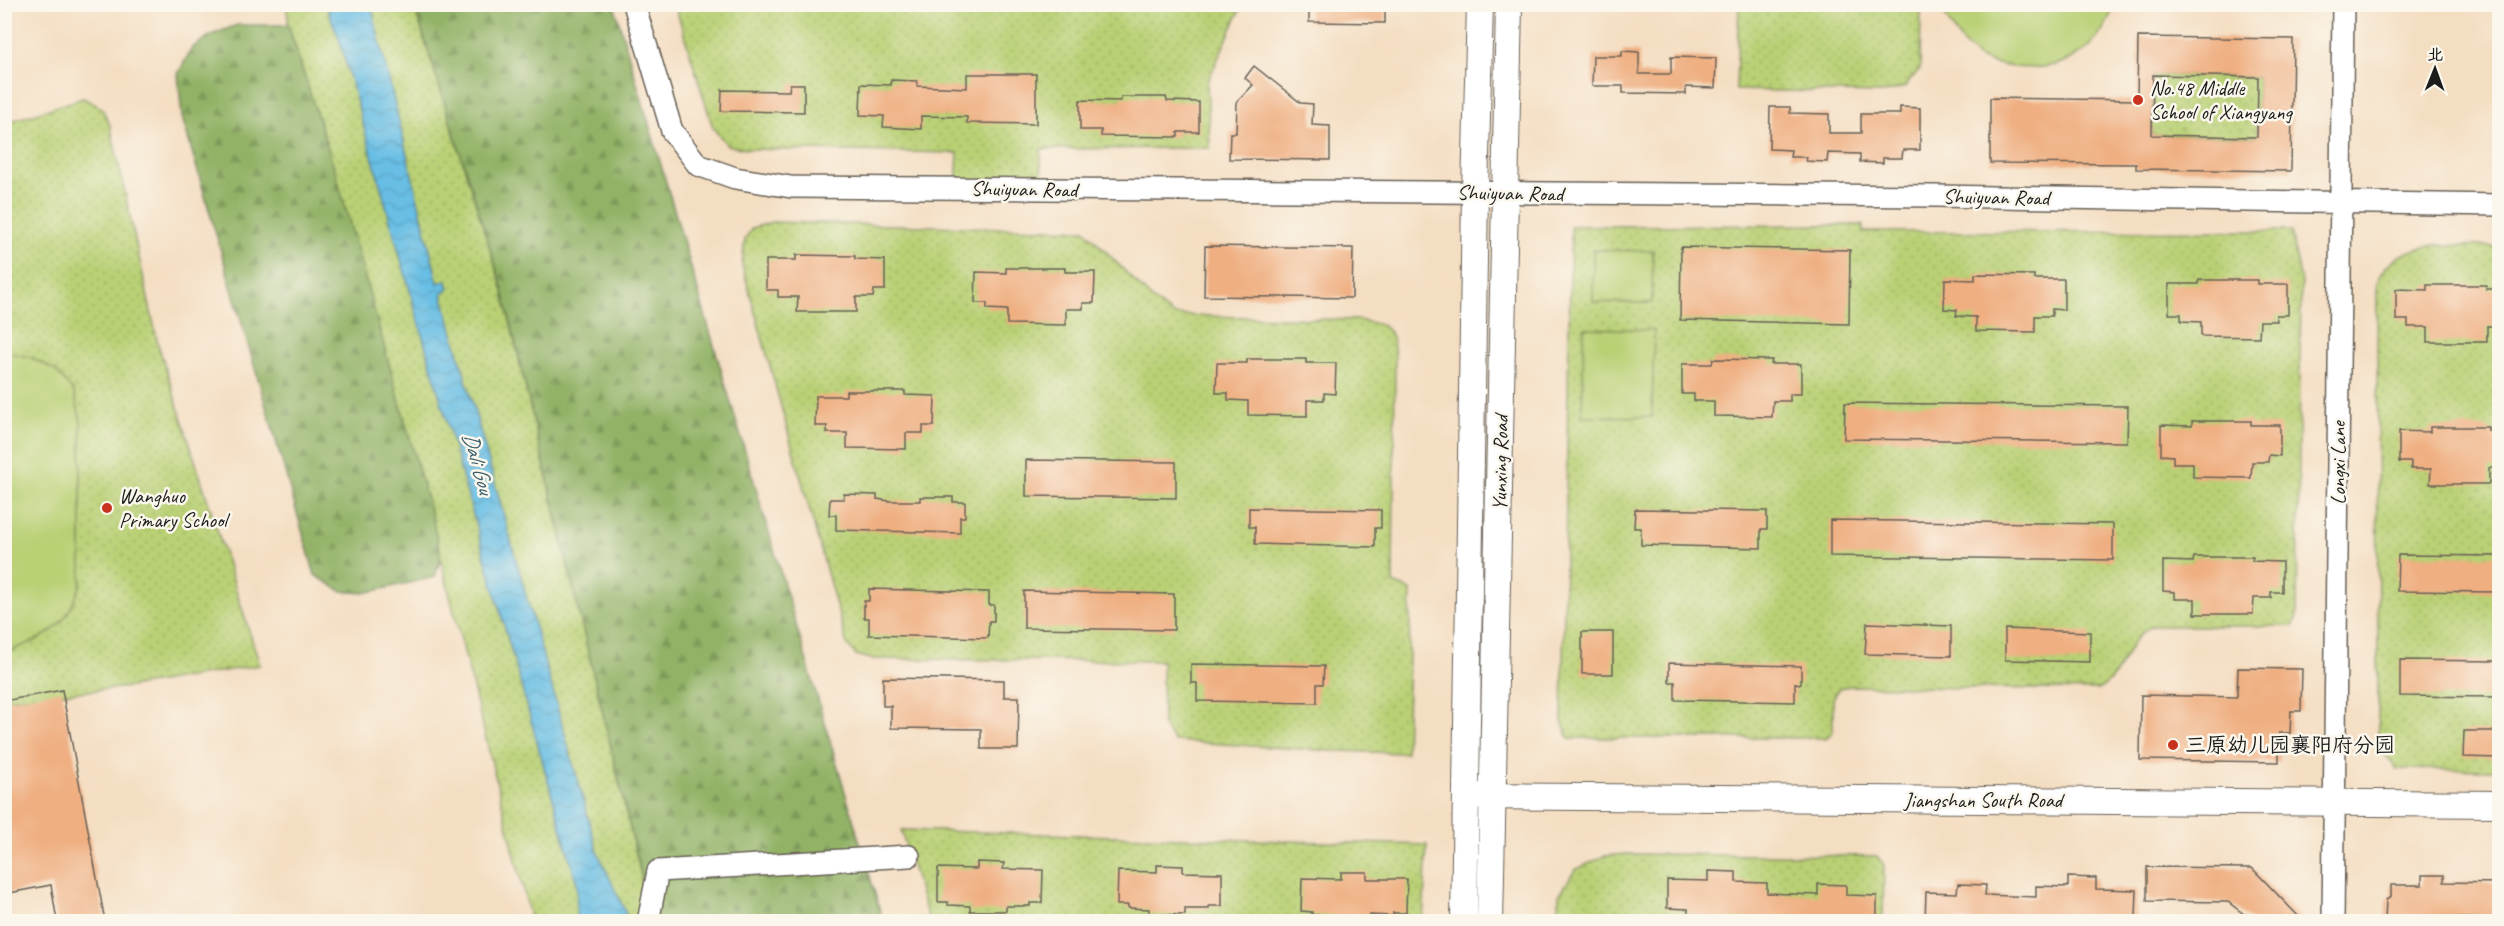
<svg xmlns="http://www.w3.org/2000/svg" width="2504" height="926" viewBox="0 0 2504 926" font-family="Caveat,'LXGW WenKai TC',sans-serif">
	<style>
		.grass { fill: url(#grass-dots); stroke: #6a7648; stroke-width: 1.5 }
		.forest { fill: url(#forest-firs); stroke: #576741; stroke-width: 1.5 }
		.garden { fill: #b9d074; stroke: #6a7648; stroke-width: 1.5 }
		.water { fill: url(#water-waves); stroke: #426d80; stroke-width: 1.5 }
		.building { fill: #efaf81; fill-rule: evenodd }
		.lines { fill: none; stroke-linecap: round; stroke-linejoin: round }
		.minor-casing { stroke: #686056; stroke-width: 24 }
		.tertiary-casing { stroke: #686056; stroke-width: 28 }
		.minor { stroke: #fff; stroke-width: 21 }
		.tertiary { stroke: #fff; stroke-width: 26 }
		.poi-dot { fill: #c8321e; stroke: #fbf7ec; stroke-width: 2 }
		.labels { text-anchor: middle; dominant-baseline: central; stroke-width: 5; stroke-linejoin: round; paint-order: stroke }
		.poi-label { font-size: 21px; fill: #1c1c1c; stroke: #fbf7ec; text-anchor: start }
		.street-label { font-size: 21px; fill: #1c1c1c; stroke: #fbf7ec }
		.water-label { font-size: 22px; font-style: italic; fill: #3a5d6c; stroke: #fbf7ec }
	</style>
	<defs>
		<pattern id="grass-dots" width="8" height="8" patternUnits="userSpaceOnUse" patternTransform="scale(1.5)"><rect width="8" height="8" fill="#b9d074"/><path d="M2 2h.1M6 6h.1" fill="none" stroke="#9eb264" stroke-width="1.8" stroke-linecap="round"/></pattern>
		<pattern id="forest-firs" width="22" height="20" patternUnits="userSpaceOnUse" patternTransform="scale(1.5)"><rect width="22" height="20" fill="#92b266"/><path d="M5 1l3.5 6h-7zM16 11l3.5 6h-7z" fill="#7d9858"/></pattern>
		<pattern id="water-waves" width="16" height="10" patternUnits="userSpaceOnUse" patternTransform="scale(1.5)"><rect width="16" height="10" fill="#68bee4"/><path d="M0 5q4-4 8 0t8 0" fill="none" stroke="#5aa3c3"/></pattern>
	</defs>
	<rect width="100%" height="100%" fill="#fbf7ec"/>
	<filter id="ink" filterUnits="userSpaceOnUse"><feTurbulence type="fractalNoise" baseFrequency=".0167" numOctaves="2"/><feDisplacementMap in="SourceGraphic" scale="12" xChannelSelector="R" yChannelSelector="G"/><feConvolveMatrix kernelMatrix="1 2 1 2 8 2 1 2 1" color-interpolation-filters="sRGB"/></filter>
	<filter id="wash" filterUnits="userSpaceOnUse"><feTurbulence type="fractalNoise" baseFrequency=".008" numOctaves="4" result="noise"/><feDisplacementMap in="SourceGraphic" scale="24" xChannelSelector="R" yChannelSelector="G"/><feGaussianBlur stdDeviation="1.35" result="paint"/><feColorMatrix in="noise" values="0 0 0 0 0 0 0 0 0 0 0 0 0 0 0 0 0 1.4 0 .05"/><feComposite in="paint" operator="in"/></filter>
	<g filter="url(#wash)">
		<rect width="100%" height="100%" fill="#f4dec2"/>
		<g class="grass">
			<polygon points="1739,4 1921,5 1920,69 1904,87 1883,93 1736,90"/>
			<path d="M287,5H414L502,287L652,921H531C457,621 384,320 288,25Z"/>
			<polygon points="675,5 1242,5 1207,83 1210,148 1041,149 1042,189 956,188 958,153 746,149 727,145 713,128"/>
			<polygon points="2153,75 2258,77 2257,137 2152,135"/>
			<polygon points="83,98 102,108 110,125 158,344 260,665 130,687 5,699 5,123"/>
			<path d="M772,222L1085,230L1152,299L1173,315L1358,320C1389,326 1392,325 1395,357L1393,583L1411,590L1406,753L1333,751L1174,741L1163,726L1162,661L871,659L856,655L847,645L742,265L745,239L752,228Z"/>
			<path d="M1863,225V232L2291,231L2301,282L2297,617L2293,626H2153C2125,636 2125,677 2097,690L1850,686L1839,688L1833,699V732L1826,738H1569L1562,721L1571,226Z"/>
			<path d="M2430,245L2499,246V770L2397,769L2378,747L2377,283C2388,256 2403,253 2430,245Z"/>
			<polygon points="901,830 1427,845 1423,921 929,921"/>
			<polygon points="1626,854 1877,856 1884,865 1883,921 1557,922 1559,895 1575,870 1604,856"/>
		</g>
		<g class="forest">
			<polygon points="414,5 614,5 883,921 652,921 502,287"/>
			<polygon points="237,25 288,25 334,167 433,521 441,557 435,577 364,593 341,591 315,575 182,117 178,74 192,48 211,35"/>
		</g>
		<g class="garden">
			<path d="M1941,5V4L2114,5C2099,53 2063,72 2014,67C2002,65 1988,63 1978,57C1960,44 1949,25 1941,5Z"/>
			<polygon points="1593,250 1653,251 1652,303 1593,302"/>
			<polygon points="1584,328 1654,330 1652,417 1582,416"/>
			<path d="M5,352L30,357L55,370L74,392L81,422V583C67,627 50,636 9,651H4Z"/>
		</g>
		<polygon class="water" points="326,5 371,5 438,283 446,280 449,288 442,294 598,853 625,911 626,921 576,921 577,884 339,39"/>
		<g id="blocks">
			<g class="building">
				<polygon points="1309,4 1385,4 1385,23 1309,22"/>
				<path d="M2138,37L2293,39L2291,171L2136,169V164L1990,163V98L2137,100ZM2153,75L2258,77L2257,137L2152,135Z"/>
				<polygon points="1622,51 1639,52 1639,74 1671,74 1671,57 1716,58 1715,88 1686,87 1686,94 1623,93 1623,86 1592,86 1593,56 1622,56"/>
				<polygon points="1254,66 1301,103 1313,104 1312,125 1330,126 1330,160 1229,159 1230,133 1236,133 1237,102 1253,85 1245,78"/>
				<polygon points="967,74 1036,74 1036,124 967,123 967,117 921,116 921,129 883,127 884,116 860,115 861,84 891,85 891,80 917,81 917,86 967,88"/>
				<polygon points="790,84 804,84 804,112 721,111 722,90 789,91"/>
				<polygon points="1121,97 1166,97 1167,101 1199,102 1199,132 1178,132 1178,137 1101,136 1101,130 1080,130 1080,100 1121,101"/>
				<polygon points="1770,107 1790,107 1790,113 1829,114 1829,133 1861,133 1861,114 1900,114 1900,107 1920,108 1920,150 1903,150 1902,158 1883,158 1883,163 1860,162 1860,154 1828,153 1827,162 1806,161 1807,157 1790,157 1791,150 1769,149"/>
				<polygon points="1205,246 1353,248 1352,298 1204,296"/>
				<polygon points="1681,247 1850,250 1849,324 1680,320"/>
				<polygon points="796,255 855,256 855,259 885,260 885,290 874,290 873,297 856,297 856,312 797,312 798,297 778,297 778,290 766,290 766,260 796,260"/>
				<polygon points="1006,268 1065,268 1065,272 1095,272 1094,303 1083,303 1083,309 1066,309 1066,325 1007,324 1007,310 987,309 987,303 975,303 976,272 1006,273"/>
				<polygon points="1975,274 2034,275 2034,279 2064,279 2064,310 2052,309 2052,316 2035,316 2035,332 1976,331 1976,317 1956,316 1957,310 1944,309 1945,279 1975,280"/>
				<polygon points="2199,280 2258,280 2258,284 2288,284 2288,315 2276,315 2277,321 2260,321 2259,337 2201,336 2201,322 2181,321 2181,314 2169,314 2169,284 2199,284"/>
				<polygon points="2427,285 2486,285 2486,289 2499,289 2499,326 2487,326 2487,342 2428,342 2428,327 2408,327 2408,320 2396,320 2396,289 2427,290"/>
				<polygon points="1247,359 1306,359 1306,363 1336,363 1335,394 1324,393 1324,400 1307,400 1307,416 1248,415 1248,401 1228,400 1228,393 1216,393 1217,363 1247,363"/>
				<polygon points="1713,359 1772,360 1771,364 1801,364 1801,394 1790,394 1790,401 1773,401 1772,417 1714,416 1714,401 1694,401 1694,394 1682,394 1682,364 1712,364"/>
				<polygon points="846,391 905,391 905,395 935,396 934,426 923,426 923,433 906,433 906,449 847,448 847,433 827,433 827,426 815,426 816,396 846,396"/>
				<polygon points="1845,403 2128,406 2127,442 1844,439"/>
				<polygon points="2192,421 2251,421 2251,425 2280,425 2280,456 2269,455 2268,462 2252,462 2251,478 2193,477 2193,463 2173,463 2173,456 2161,455 2161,425 2192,426"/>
				<polygon points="2430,427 2488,427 2488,431 2499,431 2499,468 2489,468 2489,484 2430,484 2431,469 2411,469 2411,462 2399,462 2399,431 2430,432"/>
				<polygon points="1026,460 1176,462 1176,498 1026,496"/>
				<polygon points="844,494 877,495 877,499 890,501 920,501 920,497 953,497 953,502 965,502 965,517 960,517 960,533 836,530 836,515 829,515 830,499 844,499"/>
				<polygon points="1249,508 1381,510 1381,528 1375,528 1375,547 1255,544 1255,527 1249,527"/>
				<polygon points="1635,509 1767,511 1767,529 1761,529 1761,548 1641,545 1641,528 1634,528"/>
				<polygon points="1830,520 2113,524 2113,560 1830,556"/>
				<polygon points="2398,555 2499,556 2499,592 2397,591"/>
				<polygon points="2194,557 2253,557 2252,561 2282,562 2282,592 2271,592 2271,598 2254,598 2253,614 2195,614 2195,599 2175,599 2175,592 2163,591 2163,561 2193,562"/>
				<polygon points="869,589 989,592 989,605 994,605 994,621 989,621 988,638 869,635 869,618 864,618 864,601 869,601"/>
				<polygon points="1024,591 1174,594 1174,630 1024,628"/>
				<polygon points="1867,623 1951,626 1951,656 1865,654"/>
				<polygon points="2005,629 2090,632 2090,662 2005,660"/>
				<rect x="1582" y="632" width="31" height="42"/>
				<polygon points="2400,660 2499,661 2499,697 2400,696"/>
				<polygon points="1669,663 1801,666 1801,684 1795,683 1795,702 1675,700 1675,682 1669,682"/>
				<polygon points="1191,664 1324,666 1323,684 1317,684 1317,703 1197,701 1197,683 1191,683"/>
				<polygon points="2238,668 2302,669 2301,711 2291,711 2290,733 2279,733 2279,762 2140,760 2141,695 2237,697"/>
				<polygon points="883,678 1004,680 1004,697 1019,697 1018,749 981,749 981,729 891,728 891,706 883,706"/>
				<polygon points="62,690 105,921 57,921 51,885 4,894 4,701"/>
				<polygon points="2464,731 2499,731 2499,758 2463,757"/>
				<polygon points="977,862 1004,863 1003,869 1043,870 1042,903 1030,903 1030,906 1006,906 1006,911 970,911 970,906 948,905 948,902 938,902 938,868 977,869"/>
				<polygon points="1157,865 1183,866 1183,872 1222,873 1222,906 1209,906 1209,909 1185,909 1185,915 1149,914 1149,909 1128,908 1128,905 1117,905 1118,871 1157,872"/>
				<polygon points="2147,867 2252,868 2303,921 2253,921 2228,902 2147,901"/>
				<polygon points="1708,871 1736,872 1736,882 1767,883 1767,893 1818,895 1818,884 1846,885 1846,895 1877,896 1877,921 1766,921 1766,919 1730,918 1730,921 1703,921 1703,917 1688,917 1688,909 1667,908 1667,880 1708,881"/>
				<polygon points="1341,872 1367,872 1367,879 1407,879 1406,913 1393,913 1393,916 1370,915 1370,921 1333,920 1333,915 1312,915 1312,912 1301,911 1302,878 1341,879"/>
				<polygon points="2422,875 2444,875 2444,882 2499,883 2499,919 2449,918 2449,921 2385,921 2386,900 2391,897 2391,885 2422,885"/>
				<polygon points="2068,877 2096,878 2096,889 2137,890 2136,918 2114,917 2114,921 1925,921 1926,892 1957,893 1958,884 1986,885 1985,895 2036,897 2036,886 2068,887"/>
			</g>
		</g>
	</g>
	<g filter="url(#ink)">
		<use href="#blocks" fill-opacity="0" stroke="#686056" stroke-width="1.5"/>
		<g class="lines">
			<g class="minor-casing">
				<g id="minor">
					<polyline points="634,4 672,131 698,165 735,178 791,187 1934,196 2500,205"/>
					<polyline points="648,922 658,871 909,856"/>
					<polyline points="2333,922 2343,4"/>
				</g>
			</g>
			<g class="tertiary-casing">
				<g id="tertiary">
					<polyline points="1466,796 2500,804"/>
					<polyline points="1464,922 1475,193 1480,4"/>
					<polyline points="1490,922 1509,4"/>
				</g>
			</g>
			<use href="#minor" class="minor"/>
			<use href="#tertiary" class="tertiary"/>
		</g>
	</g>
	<g class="poi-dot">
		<circle cx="2138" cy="100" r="6"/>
		<circle cx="107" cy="508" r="6"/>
		<circle cx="2173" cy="745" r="6"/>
	</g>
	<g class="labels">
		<g class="poi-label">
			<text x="2150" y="88">No.48 Middle<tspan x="2150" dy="24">School of Xiangyang</tspan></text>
			<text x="119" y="496">Wanghuo<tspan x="119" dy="24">Primary School</tspan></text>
			<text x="2185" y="745">三原幼儿园襄阳府分园</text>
		</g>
		<g class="street-label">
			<text transform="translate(1024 189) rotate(1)">Shuiyuan Road</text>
			<text transform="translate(1510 193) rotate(1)">Shuiyuan Road</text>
			<text transform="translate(1996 197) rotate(1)">Shuiyuan Road</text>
			<text transform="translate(1500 463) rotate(-89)">Yunxing Road</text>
			<text transform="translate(2338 463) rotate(-90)">Longxi Lane</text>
			<text x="1983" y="800">Jiangshan South Road</text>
		</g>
		<g class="water-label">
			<text transform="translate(478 463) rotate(74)">Dali Gou</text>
		</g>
	</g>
	<rect width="2504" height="926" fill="none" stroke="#fbf7ec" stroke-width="24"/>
	<g transform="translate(2435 69) rotate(1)" stroke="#fbf7ec" stroke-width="4.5" paint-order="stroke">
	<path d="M0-4.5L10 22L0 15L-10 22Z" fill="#1c1c1c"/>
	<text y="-9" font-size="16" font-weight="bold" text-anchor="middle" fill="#1c1c1c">北</text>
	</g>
</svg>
